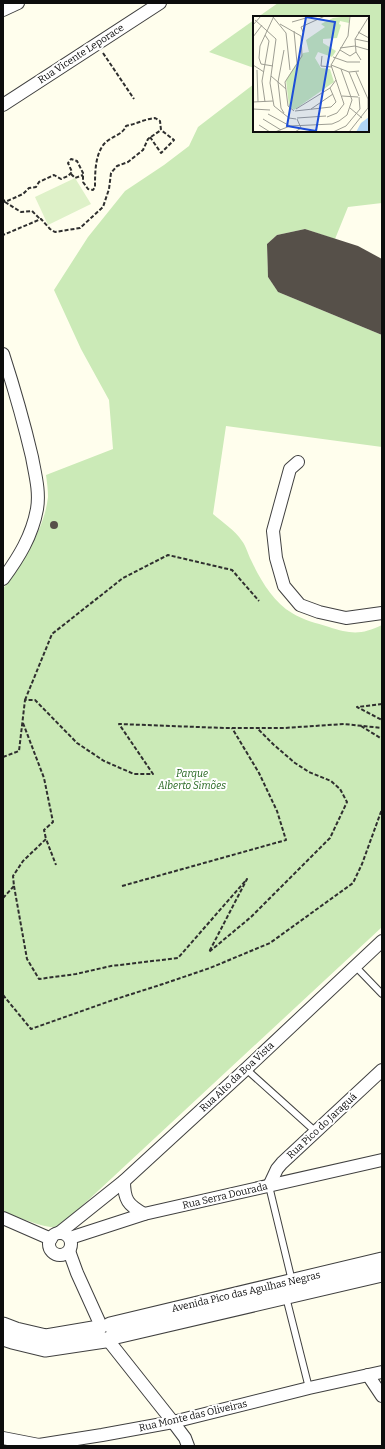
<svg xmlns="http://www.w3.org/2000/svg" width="385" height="1449" viewBox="0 0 385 1449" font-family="Bitter,serif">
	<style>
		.green { fill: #cbeab7 }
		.pitch { fill: #def1c8 }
		.building { fill: #565049 }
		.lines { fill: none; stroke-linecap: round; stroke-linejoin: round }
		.service-casing { stroke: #404040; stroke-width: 8 }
		.minor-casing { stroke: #404040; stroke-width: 14 }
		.tertiary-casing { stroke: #404040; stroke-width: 17 }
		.path { stroke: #2f2f2f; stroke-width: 2; stroke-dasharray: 4 2; stroke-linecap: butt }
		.service { stroke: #fff; stroke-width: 6 }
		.minor { stroke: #fff; stroke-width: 12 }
		.tertiary { stroke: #fff; stroke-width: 15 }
		.labels { text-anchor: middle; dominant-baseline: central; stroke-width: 4; stroke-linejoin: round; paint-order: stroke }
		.street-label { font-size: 10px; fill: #0d0d0d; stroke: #fff }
		.park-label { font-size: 10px; font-style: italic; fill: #23651d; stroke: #fff }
		.inset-road { fill: none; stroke: #9e9e93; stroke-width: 1 }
		.view { fill: #1d4ed8; fill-opacity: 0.15; stroke: #1d4ed8; stroke-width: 2 }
		.inset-edge { fill: none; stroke: #0d0d0d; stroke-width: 2 }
	</style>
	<rect width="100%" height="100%" fill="#fffeed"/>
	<g class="green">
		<path d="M278,3H382V203L348,207L335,239L305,229L277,235L267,244L268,277L278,292L382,335V447L226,426L213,514C222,522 235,530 242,541C246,546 248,554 251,560C260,579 273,602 292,613C303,620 316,623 329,627C350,634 362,635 382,625V927L70,1217C66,1220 60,1226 54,1227C44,1228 14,1216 3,1211V589C22,561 44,532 48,497C48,490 47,482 46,475L113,449L109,400L81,349L54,290L88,237L125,191L164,165L189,146L198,127L254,84V131H368V17H258Z"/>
		<polygon points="254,20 254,68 209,52"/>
	</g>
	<polygon class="pitch" points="75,178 91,204 48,225 35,197"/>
	<g class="building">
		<polygon points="305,229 358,246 382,259 382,335 278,292 268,277 267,244 277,235"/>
		<circle cx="54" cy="525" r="4"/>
	</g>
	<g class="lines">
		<g class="service-casing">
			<g id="service">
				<polyline points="355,966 382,994"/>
				<polyline points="246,1069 316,1132"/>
				<polyline points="269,1186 292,1281"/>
				<polyline points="286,1297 309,1388"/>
			</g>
		</g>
		<g class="minor-casing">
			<g id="minor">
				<polyline points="3,10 18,3"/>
				<polyline points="3,105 160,3"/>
				<path d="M3,354C14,388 24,423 32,457C35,474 40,491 37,509C32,536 19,557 3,579"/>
				<polyline points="298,462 290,469 273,531 276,558 284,586 300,605 319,612 346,618 382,613"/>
				<path d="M124,1181C124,1200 128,1205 144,1214"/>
				<polyline points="269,1186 277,1169 282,1163 382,1070"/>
				<polyline points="3,1218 51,1239"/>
				<polyline points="59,1233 124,1181 246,1069 382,941"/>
				<circle cx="60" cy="1244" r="11"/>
				<polyline points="70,1238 144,1214 382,1160"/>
				<polyline points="69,1251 77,1273 101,1326"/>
				<polyline points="108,1340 173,1422 185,1438 188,1446"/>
				<polyline points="368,1375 382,1396"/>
				<polyline points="3,1438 39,1445 102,1435 173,1422 309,1388 382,1372"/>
			</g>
		</g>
		<g class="tertiary-casing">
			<g id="tertiary">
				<polyline points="3,1325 16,1330 46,1337 99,1328"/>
				<polyline points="110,1325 382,1260"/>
				<polyline points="112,1337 382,1274"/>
				<polyline points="3,1338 12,1341 45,1349 105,1340"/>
			</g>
		</g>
		<g class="path">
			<polyline points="103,53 134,99"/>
			<polyline points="150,137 161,153 174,140 161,130"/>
			<polyline points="71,174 75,178 83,175"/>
			<path d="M3,199L5,202L23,194L29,188L36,187L39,182L54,175L61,179L68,176L72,172L68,163L71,159L77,161L83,173V182L88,189L93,190L95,187C95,173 95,155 104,144C111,136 123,135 126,126C136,124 145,119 155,118L160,121L161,130L148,139L143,150L128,162L117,166L111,173L109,189L103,207L80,228L55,232L50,229L41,219L3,235"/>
			<polyline points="5,202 21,212 32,211 40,219"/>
			<polyline points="25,700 52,634 123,578 168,555 232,570 259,601"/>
			<polyline points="382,704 357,707 382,720"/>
			<polyline points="23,723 44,778 53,822 44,830 46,839"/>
			<polyline points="361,726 382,739"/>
			<polyline points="3,757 19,751 25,700 35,700 77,743 104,761 134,774 153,774 119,724 224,728 284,728 344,724 382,728"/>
			<polyline points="14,886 27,959 39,979 76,974 111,966 178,958 247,879 209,952 251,917 330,838 347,802 340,789 331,781 309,772 295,763 274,745 257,728"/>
			<polyline points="122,886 286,840 277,811 259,773 232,728"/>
			<polyline points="3,898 14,886 13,876 23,861 46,839 56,865"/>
			<polyline points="3,995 31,1029 113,1000 163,984 210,968 270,943 353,883 362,864 382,809"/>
		</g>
		<use href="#service" class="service"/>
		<use href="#minor" class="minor"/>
		<use href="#tertiary" class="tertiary"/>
	</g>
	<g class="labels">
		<g class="street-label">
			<text transform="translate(81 54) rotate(-33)">Rua Vicente Leporace</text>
			<text transform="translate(237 1077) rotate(-43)">Rua Alto da Boa Vista</text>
			<text transform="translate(322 1126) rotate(-43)">Rua Pico do Jaraguá</text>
			<text transform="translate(225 1196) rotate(-13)">Rua Serra Dourada</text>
			<text transform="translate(246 1292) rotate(-13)">Avenida Pico das Agulhas Negras</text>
			<text transform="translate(193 1416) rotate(-13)">Rua Monte das Oliveiras</text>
		</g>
		<g class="park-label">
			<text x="192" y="774">Parque<tspan x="192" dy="12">Alberto Simões</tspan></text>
		</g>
	</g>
	<g transform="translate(253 16)">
		<rect width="116" height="116" fill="#fffeed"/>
		<path d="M96,0V7L87,5L86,8L88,9L84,22L70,23V27L83,35L79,41L65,36L62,42L68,52L77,53L81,66L41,94L36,90L33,64L50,37L56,36L53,24L72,11L68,8L80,2Z" fill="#cbeab7"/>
		<path d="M116,101L115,116H103L108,107Z" fill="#b1d5f7"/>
		<path class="inset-road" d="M20,1L33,17L37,54M2,4L23,23L17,67L21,90L36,102L43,103M39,6L60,0M27,8L48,20L49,40L32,66L35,90L41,95M0,9L8,0M41,15L44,47M50,16L48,11L72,0M105,16L116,22M12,19L16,25L9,65L12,86M0,21L9,9M102,23L116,26M87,32L102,30L116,34M31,34L25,66L28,92L31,97M87,34L97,40L103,36M69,40L68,50L79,51M80,41L94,46H107M108,44L103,36L102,23L115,2M0,49L11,56M78,49L96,56L106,55M20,50L8,48L6,42L7,30L21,0M4,54L5,86M96,56L106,80M18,60L33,73M89,80L105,81M0,86L20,85M97,92L109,102M0,93L17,94M43,93L77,72L83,64M58,93L80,78M42,95L78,91L83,86L77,72M15,98L37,110L79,108L86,105L94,99L99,84L88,53M74,101L84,97L91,88L78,49L95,20L97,0M44,102L73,100M10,103L28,114M6,109L17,116M22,116L37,110M42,116L48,112L44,103M80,116L93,110L107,93L106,81M96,116L115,92V83L103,56"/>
		<path class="view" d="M53,1L82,6L63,115L34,110Z"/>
		<rect width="116" height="116" class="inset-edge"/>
	</g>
	<rect width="385" height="1449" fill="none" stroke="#0d0d0d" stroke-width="8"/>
</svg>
